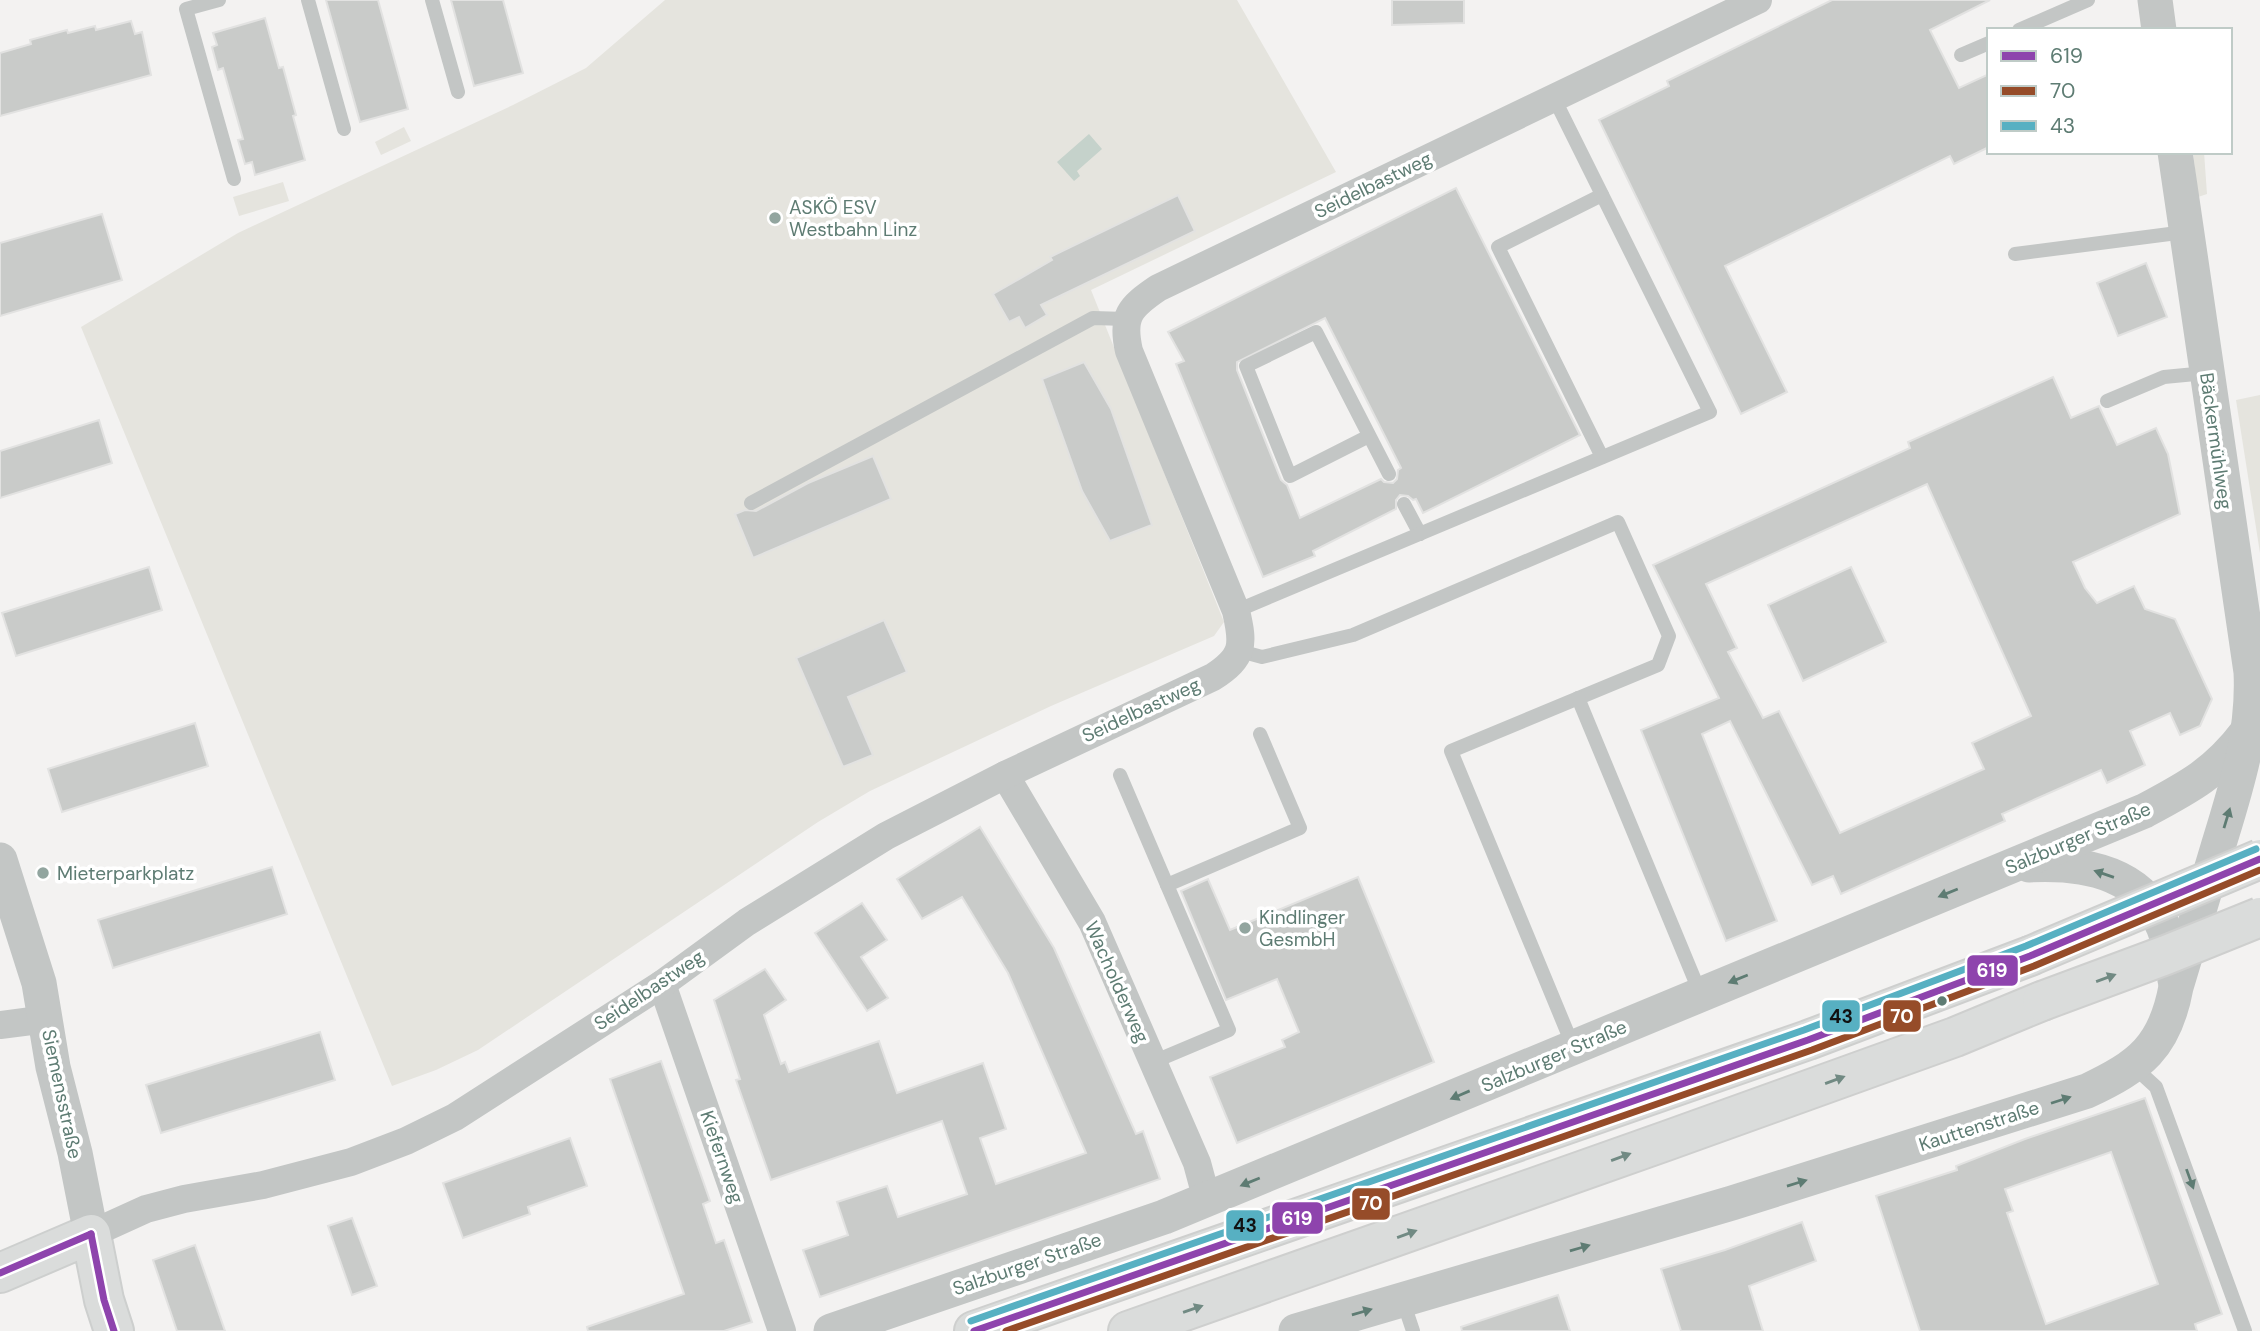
<svg xmlns="http://www.w3.org/2000/svg" width="2260" height="1331" viewBox="0 0 2260 1331" font-family="'DM Sans',sans-serif">
	<style>
		.green { fill: #e5e4de }
		.water { fill: #c5d2cb }
		.building { fill: #c9cbc9; stroke: #e2e2e1; stroke-width: 2; fill-rule: evenodd }
		.lines { fill: none; stroke-linecap: round; stroke-linejoin: round }
		.secondary-casing { stroke: #cdcfce; stroke-width: 42 }
		.primary-casing { stroke: #cecfce; stroke-width: 42 }
		.service { stroke: #c3c6c5; stroke-width: 14 }
		.minor { stroke: #c3c6c5; stroke-width: 28 }
		.tertiary { stroke: #c3c6c5; stroke-width: 35 }
		.secondary { stroke: #dadcdb; stroke-width: 38 }
		.primary { stroke: #dadcdb; stroke-width: 38 }
		.primary-bridge-casing { stroke: #cecfce; stroke-width: 42; stroke-linecap: butt }
		.primary-bridge { stroke: #dadcdb; stroke-width: 38 }
		.bus-1-casing { stroke: #fff; stroke-width: 12 }
		.bus-2-casing { stroke: #fff; stroke-width: 12 }
		.bus-3-casing { stroke: #fff; stroke-width: 12 }
		.bus-1 { stroke: #8e44ad; stroke-width: 7 }
		.bus-2 { stroke: #964c29; stroke-width: 7 }
		.bus-3 { stroke: #57b0c2; stroke-width: 7 }
		.oneway { fill: #5e7c73 }
		.oneway2 { fill: #718a83 }
		.poi-dot { fill: #92a59f; stroke: #fff; stroke-width: 2.5 }
		.bus-dot { fill: #5e7c73; stroke: #fff; stroke-width: 2.5 }
		.labels { text-anchor: middle; dominant-baseline: central; stroke-width: 7; stroke-linejoin: round; paint-order: stroke }
		.street-label { font-size: 19px; fill: #5e7c73; stroke: #fff }
		.poi-label { font-size: 19px; fill: #5e7c73; stroke: #fff; text-anchor: start }
		.line-badge { stroke: #fff; stroke-width: 2.5 }
		.badge-label { font-size: 19px; text-anchor: middle; font-weight: bold; fill: #fff }
		.pale-badge-label { font-size: 19px; text-anchor: middle; font-weight: bold; fill: #111 }
	</style>
	<rect width="100%" height="100%" fill="#f3f2f1"/>
	<g class="green">
		<polygon points="665,0 1237,0 1336,172 1091,290 1224,622 1214,636 1051,706 870,791 818,822 478,1050 436,1070 392,1086 81,327 238,233 513,105 586,68"/>
		<polygon points="404,127 411,141 381,155 375,142"/>
		<polygon points="2193,152 2204,152 2207,194 2198,197"/>
		<polygon points="283,182 289,201 239,216 233,197"/>
		<polygon points="2260,395 2260,553 2236,400"/>
	</g>
	<polygon class="water" points="1089,134 1102,149 1077,171 1080,176 1074,181 1057,162"/>
	<g class="building">
		<polygon points="326,0 378,0 408,109 360,122"/>
		<polygon points="451,0 503,0 523,73 474,86"/>
		<polygon points="1392,0 1464,0 1464,23 1392,25"/>
		<polygon points="1832,0 1990,0 1930,30 1959,88 1989,74 1989,147 1954,164 1950,156 1725,266 1787,392 1741,414 1599,120 1669,86 1667,81"/>
		<polygon points="265,18 279,68 283,67 296,115 293,116 305,160 255,175 252,162 245,164 238,140 243,139 223,68 218,70 212,47 217,45 213,33"/>
		<polygon points="131,21 135,34 142,32 151,75 0,116 0,53 31,44 30,40 67,30 68,33 95,26 96,30"/>
		<path d="M1456,188L1580,435L1423,513L1416,499L1413,500L1408,496L1400,495L1396,500V509L1313,551L1315,556L1263,577L1176,364L1184,361L1168,332ZM1325,318L1401,468L1398,470L1397,479L1393,483L1384,482L1381,479L1300,518L1287,485L1281,480L1237,370V362Z"/>
		<polygon points="1178,195 1195,231 1041,305 1047,315 1025,328 1019,317 1009,322 993,294 1052,260 1050,257"/>
		<polygon points="102,214 122,280 0,316 0,243"/>
		<polygon points="2146,263 2167,317 2118,336 2097,283"/>
		<polygon points="1084,362 1111,409 1152,525 1110,541 1082,491 1042,379"/>
		<path d="M2053,377L2071,418L2099,406L2117,445L2156,428L2168,454L2180,514L2073,562L2085,588L2097,603L2134,586L2145,609L2175,619L2212,699L2200,726L2180,735L2170,713L2130,731L2145,765L2107,783L2101,770L2002,814L2005,821L1841,894L1833,876L1812,885L1730,721L1702,734L1777,921L1726,941L1641,730L1719,698L1653,565L1910,448L1908,442ZM1927,484L2031,716L1972,743L1984,769L1840,833L1779,711L1763,718L1728,652L1737,648L1706,584Z"/>
		<polygon points="99,420 112,463 0,498 0,451"/>
		<polygon points="873,456 891,499 753,558 735,514 745,510 756,511 808,483"/>
		<polygon points="149,567 162,610 16,656 2,613"/>
		<polygon points="1851,567 1886,642 1803,681 1768,605"/>
		<polygon points="884,620 907,672 848,697 873,755 843,767 796,658"/>
		<polygon points="195,723 208,766 62,812 48,769"/>
		<polygon points="980,827 1054,948 1136,1134 1143,1131 1160,1179 820,1297 803,1250 848,1235 837,1202 887,1186 898,1217 967,1194 942,1121 771,1180 736,1080 740,1079 714,1000 765,969 786,1000 764,1015 781,1064 785,1062 789,1072 879,1041 897,1093 983,1063 1006,1129 980,1138 996,1184 1086,1153 1008,973 962,897 922,919 897,879"/>
		<polygon points="272,867 287,914 113,968 98,920"/>
		<polygon points="1358,877 1434,1062 1237,1143 1210,1077 1285,1047 1282,1040 1299,1032 1277,979 1226,1000 1181,891 1208,879 1230,930"/>
		<polygon points="862,903 887,940 861,957 888,998 867,1011 815,933"/>
		<polygon points="320,1032 335,1080 161,1133 146,1085"/>
		<polygon points="661,1061 710,1201 703,1204 716,1243 724,1240 752,1322 724,1331 588,1331 587,1327 684,1294 610,1079"/>
		<path d="M2145,1098L2222,1314L2195,1324L2197,1331H1920L1876,1196L1957,1170L1956,1166L2025,1139ZM2111,1152L2158,1284L2046,1324L2007,1213L2013,1211L2005,1189Z"/>
		<polygon points="570,1138 587,1186 528,1207 530,1214 463,1238 443,1183"/>
		<polygon points="352,1218 377,1286 352,1295 328,1226"/>
		<polygon points="1802,1222 1816,1261 1749,1286 1763,1331 1681,1331 1661,1269 1725,1250"/>
		<polygon points="195,1245 225,1331 177,1331 153,1260"/>
		<polygon points="1558,1295 1570,1331 1462,1331 1461,1327"/>
	</g>
	<g class="lines">
		<g class="secondary-casing">
			<polyline id="secondary" points="0,1273 91,1234 104,1300 114,1331"/>
		</g>
		<g class="primary-casing">
			<g id="primary">
				<polyline points="974,1331 1808,1040 2030,956"/>
				<polyline points="1128,1331 1666,1141 1955,1037 2042,1001"/>
			</g>
		</g>
		<g class="service">
			<polyline points="219,0 186,9 234,179"/>
			<polyline points="308,0 344,129"/>
			<polyline points="432,0 458,92"/>
			<polyline points="2019,30 2088,0"/>
			<polyline points="1961,55 1989,43"/>
			<polyline points="2015,254 2185,232"/>
			<polyline points="2107,401 2164,377 2206,373"/>
			<polyline points="1369,436 1290,476 1246,366 1316,332 1389,474"/>
			<polyline points="1602,457 1498,247 1602,195"/>
			<polyline points="751,503 1093,318 1126,319"/>
			<polyline points="1404,504 1420,534"/>
			<polyline points="1236,611 1710,412 1554,98"/>
			<polyline points="1240,651 1262,657 1353,635 1618,522 1669,636 1658,665 1451,751 1573,1046"/>
			<polyline points="1578,698 1701,995"/>
			<polyline points="1120,775 1229,1030 1153,1062"/>
			<polyline points="1167,885 1300,828 1260,734"/>
			<polyline points="2133,1066 2156,1087 2245,1331"/>
			<polyline points="1403,1301 1413,1331"/>
		</g>
		<g class="minor">
			<polyline points="1005,775 1092,922 1197,1163 1207,1200"/>
			<polyline points="662,984 782,1331"/>
			<polyline points="0,1025 47,1019"/>
			<path d="M91,1234L146,1209L184,1199L263,1185L351,1162L406,1141L455,1117L662,984L747,922L886,836L1005,775L1213,677C1244,657 1244,645 1236,611L1129,351C1121,316 1130,307 1158,288L1758,0"/>
		</g>
		<g class="tertiary">
			<polyline points="2155,0 2159,30"/>
			<polyline points="0,860 39,983 53,1067 75,1153 91,1234"/>
			<path d="M2029,865C2087,862 2147,873 2167,937C2171,951 2173,965 2175,980"/>
			<path d="M831,1331L1164,1217L2144,811C2189,787 2216,773 2247,732"/>
			<path d="M1296,1331L1732,1203L2087,1091C2140,1066 2165,1047 2176,987C2190,940 2204,893 2218,847C2236,788 2254,734 2251,672L2175,152"/>
		</g>
		<use href="#secondary" class="secondary"/>
		<use href="#primary" class="primary"/>
		<g class="primary-bridge-casing">
			<g id="primary-bridge">
				<polyline points="2030,956 2260,859"/>
				<polyline points="2042,1001 2166,955 2260,917"/>
			</g>
		</g>
		<use href="#primary-bridge" class="primary-bridge"/>
		<g class="bus-1-casing">
			<g id="bus-1">
				<polyline points="91,1234 104,1300 114,1331"/>
				<polyline points="0,1273 91,1234"/>
				<polyline points="974,1331 1808,1040 2030,956 2260,859"/>
			</g>
		</g>
		<g class="bus-2-casing">
			<polyline id="bus-2" points="1006,1331 1812,1050 2034,966 2260,870"/>
		</g>
		<g class="bus-3-casing">
			<polyline id="bus-3" points="971,1321 1804,1030 2026,946 2256,849"/>
		</g>
		<use href="#bus-1" class="bus-1"/>
		<use href="#bus-2" class="bus-2"/>
		<use href="#bus-3" class="bus-3"/>
	</g>
	<defs><path id="oneway-solid" d="M-6-.8H1V-3.2L6.5 0L1 3.2V.8H-6Z" transform="scale(1.75)"/></defs>
	<g class="oneway">
		<use href="#oneway-solid" transform="translate(2227 818) rotate(-73)"/>
		<use href="#oneway-solid" transform="translate(2104 874) rotate(-161)"/>
		<use href="#oneway-solid" transform="translate(1948 893) rotate(158)"/>
		<use href="#oneway-solid" transform="translate(1738 979) rotate(158)"/>
		<use href="#oneway-solid" transform="translate(1460 1095) rotate(157)"/>
		<use href="#oneway-solid" transform="translate(2061 1100) rotate(-18)"/>
		<use href="#oneway-solid" transform="translate(2190 1179) rotate(70)"/>
		<use href="#oneway-solid" transform="translate(1250 1182) rotate(158)"/>
		<use href="#oneway-solid" transform="translate(1797 1183) rotate(-17)"/>
		<use href="#oneway-solid" transform="translate(1580 1248) rotate(-16)"/>
		<use href="#oneway-solid" transform="translate(1362 1312) rotate(-16)"/>
	</g>
	<g class="oneway2">
		<use href="#oneway-solid" transform="translate(2106 978) rotate(-20)"/>
		<use href="#oneway-solid" transform="translate(1835 1080) rotate(-20)"/>
		<use href="#oneway-solid" transform="translate(1621 1157) rotate(-20)"/>
		<use href="#oneway-solid" transform="translate(1407 1234) rotate(-20)"/>
		<use href="#oneway-solid" transform="translate(1193 1309) rotate(-19)"/>
	</g>
	<g class="poi-dot">
		<circle cx="775" cy="218" r="7"/>
		<circle cx="43" cy="873" r="7"/>
		<circle cx="1245" cy="928" r="7"/>
	</g>
	<circle class="bus-dot" cx="1942" cy="1001" r="6"/>
	<g class="labels">
		<g class="street-label">
			<text transform="translate(1373 185) rotate(-26)">Seidelbastweg</text>
			<text transform="translate(2216 441) rotate(82)">Bäckermühlweg</text>
			<text transform="translate(1141 710) rotate(-25)">Seidelbastweg</text>
			<text transform="translate(2078 838) rotate(-23)">Salzburger Straße</text>
			<text transform="translate(1117 982) rotate(66)">Wacholderweg</text>
			<text transform="translate(649 990) rotate(-34)">Seidelbastweg</text>
			<text transform="translate(1554 1056) rotate(-23)">Salzburger Straße</text>
			<text transform="translate(62 1094) rotate(78)">Siemensstraße</text>
			<text transform="translate(1979 1126) rotate(-18)">Kauttenstraße</text>
			<text transform="translate(722 1157) rotate(71)">Kiefernweg</text>
			<text transform="translate(1027 1264) rotate(-19)">Salzburger Straße</text>
		</g>
		<g class="poi-label">
			<text x="789" y="207">ASKÖ ESV<tspan x="789" dy="22">Westbahn Linz</tspan></text>
			<text x="57" y="873">Mieterparkplatz</text>
			<text x="1259" y="917">Kindlinger<tspan x="1259" dy="22">GesmbH</tspan></text>
		</g>
	</g>
	<g class="line-badge">
		<rect x="1966" y="954" width="53" height="33" rx="7" fill="#8e44ad"/>
		<rect x="1882" y="999" width="40" height="34" rx="7" fill="#964c29"/>
		<rect x="1821" y="999" width="40" height="34" rx="7" fill="#57b0c2"/>
		<rect x="1351" y="1187" width="40" height="34" rx="7" fill="#964c29"/>
		<rect x="1271" y="1201" width="53" height="34" rx="7" fill="#8e44ad"/>
		<rect x="1225" y="1209" width="40" height="33" rx="7" fill="#57b0c2"/>
	</g>
	<g class="badge-label">
		<text x="1992" y="977">619</text>
		<text x="1902" y="1023">70</text>
		<text x="1371" y="1210">70</text>
		<text x="1297" y="1225">619</text>
	</g>
	<g class="pale-badge-label">
		<text x="1841" y="1023">43</text>
		<text x="1245" y="1232">43</text>
	</g>
	<rect x="1987" y="28" width="245" height="126" fill="#ffffff" stroke="#bfcbc7" stroke-width="2"/>
	<rect x="2001" y="51" width="35" height="10" fill="#8e44ad" stroke="#bfcbc7" stroke-width="2"/>
	<text x="2050" y="63" font-size="21" fill="#5e7c73">619</text>
	<rect x="2001" y="86" width="35" height="10" fill="#964c29" stroke="#bfcbc7" stroke-width="2"/>
	<text x="2050" y="98" font-size="21" fill="#5e7c73">70</text>
	<rect x="2001" y="121" width="35" height="10" fill="#57b0c2" stroke="#bfcbc7" stroke-width="2"/>
	<text x="2050" y="133" font-size="21" fill="#5e7c73">43</text>
</svg>
